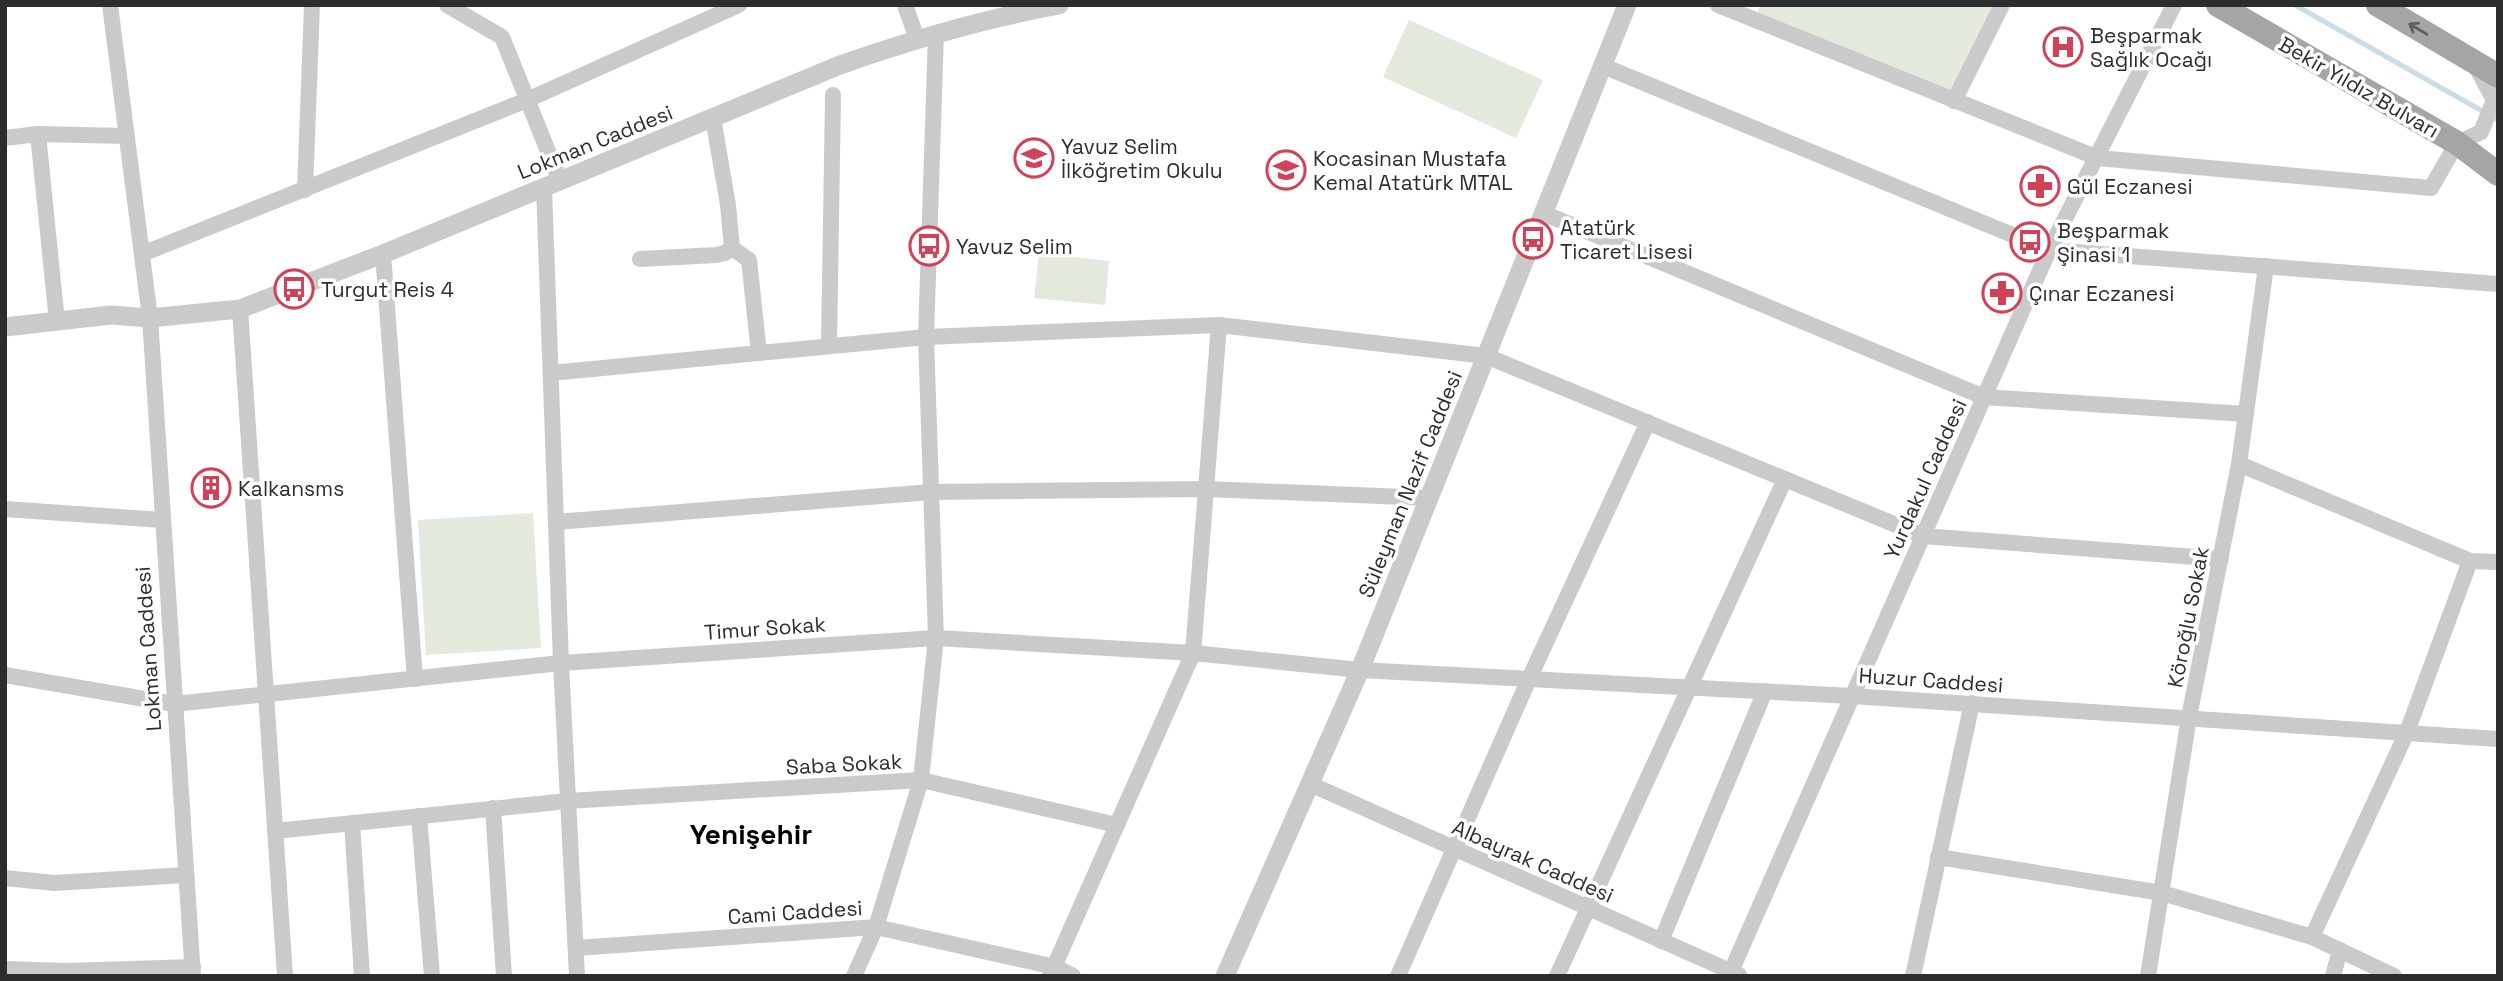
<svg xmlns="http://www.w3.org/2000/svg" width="2503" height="981" viewBox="0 0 2503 981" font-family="'Space Grotesk',sans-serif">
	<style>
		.green { fill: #e3e9dc }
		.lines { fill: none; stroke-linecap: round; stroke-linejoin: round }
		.stream { stroke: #cadde6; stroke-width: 5 }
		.minor { stroke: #cacaca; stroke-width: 16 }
		.tertiary { stroke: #cacaca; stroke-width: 19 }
		.primary { stroke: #a5a5a5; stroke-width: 24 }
		.oneway { stroke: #5d5d5d }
		.labels { text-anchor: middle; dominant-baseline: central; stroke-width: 7; stroke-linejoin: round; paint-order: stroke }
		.poi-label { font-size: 21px; fill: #2d2d2d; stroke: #fff; text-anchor: start }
		.street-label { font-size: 21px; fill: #2d2d2d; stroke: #fff }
		.district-label { font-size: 28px; font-weight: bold; fill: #000; stroke: #fff }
	</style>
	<rect width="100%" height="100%" fill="#fff"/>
	<g class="green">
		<polygon points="1760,5 2002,5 1956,99 1757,14"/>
		<polygon points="1409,20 1543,80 1516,138 1383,77"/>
		<polygon points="1039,253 1109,261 1105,305 1034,298"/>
		<polygon points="533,513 541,648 426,655 418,520"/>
	</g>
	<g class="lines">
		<polyline class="stream" points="2295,5 2498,120"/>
		<g class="minor">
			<polyline points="110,5 150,318 193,976"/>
			<polyline points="447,5 502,37 560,181"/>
			<polyline points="905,5 917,39"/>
			<polyline points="1718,5 2098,158 2431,188 2457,143 2481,132 2494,100 2475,65"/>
			<polyline points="1603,66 2049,250 2498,284"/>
			<polyline points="1954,101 2002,5"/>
			<polyline points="38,134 57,322"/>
			<polyline points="5,138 38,134 126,136"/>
			<polyline points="544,188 561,663 577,976"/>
			<polyline points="305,190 312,5"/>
			<polyline points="1543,213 1984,397 2246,414"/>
			<polyline points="732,248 749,260 759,353"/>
			<polyline points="142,254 527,100 739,5"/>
			<polyline points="383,254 415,679"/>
			<polyline points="640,259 716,255 725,253 732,248 728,205 713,118"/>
			<polyline points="240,309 285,976"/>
			<polyline points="829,346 833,95"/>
			<polyline points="551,373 926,337 1219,325 1486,356 1923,536 2221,559"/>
			<polyline points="2239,464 2470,561 2498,562"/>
			<polyline points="5,509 162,520"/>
			<polyline points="556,522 931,492 1207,489 1429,498"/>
			<polyline points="5,675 174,704 561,663 936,638 1193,653 1360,670 1851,696 2498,739"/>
			<polyline points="1310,784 1739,975"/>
			<polyline points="493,808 504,976"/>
			<polyline points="419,816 432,976"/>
			<polyline points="352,823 362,976"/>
			<polyline points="275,831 568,801 921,780 1117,825"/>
			<polyline points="1938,857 2162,893 2312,937 2394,976"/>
			<polyline points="5,878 54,883 186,875"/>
			<polyline points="2312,937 2407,732 2470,561"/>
			<polyline points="1661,941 1765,691"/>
			<polyline points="576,948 876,927 1055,967 1073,976"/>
			<polyline points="5,969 66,971 193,967"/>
			<polyline points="854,976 876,927 921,780 936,638 926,337 936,34"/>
			<polyline points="1050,976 1193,653 1219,325"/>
			<polyline points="1398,976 1529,679 1648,422"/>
			<polyline points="1557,976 1785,479"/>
			<polyline points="1729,976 2049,250 2174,5"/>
			<polyline points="1913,976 1972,703"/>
			<polyline points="2148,976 2189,717 2239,464 2266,266"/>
			<polyline points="2333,976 2340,950"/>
		</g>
		<g class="tertiary">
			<path d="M5,327L111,315L150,318L240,309L383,254L840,65C911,40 984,19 1059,5"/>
			<polyline points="1225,976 1360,670 1627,5"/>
		</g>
		<g class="primary">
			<polyline points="2218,5 2457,143 2498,174"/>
			<polyline points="2378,5 2498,76"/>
		</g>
	</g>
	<defs><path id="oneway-shaft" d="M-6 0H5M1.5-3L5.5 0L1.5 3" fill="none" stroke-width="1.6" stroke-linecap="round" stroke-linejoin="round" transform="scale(1.75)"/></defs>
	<use class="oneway" href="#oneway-shaft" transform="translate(2418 29) rotate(-149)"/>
	<defs>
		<g id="hospital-ring" transform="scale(2.0125)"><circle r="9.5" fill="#fff" stroke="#d04257" stroke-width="1.5"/><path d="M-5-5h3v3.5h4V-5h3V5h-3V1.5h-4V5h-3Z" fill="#d04257"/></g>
		<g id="school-ring" transform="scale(2.0125)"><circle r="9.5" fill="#fff" stroke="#d04257" stroke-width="1.5"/><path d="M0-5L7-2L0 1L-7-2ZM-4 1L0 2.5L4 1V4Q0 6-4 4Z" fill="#d04257"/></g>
		<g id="pharmacy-ring" transform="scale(2.0125)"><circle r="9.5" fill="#fff" stroke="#d04257" stroke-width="1.5"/><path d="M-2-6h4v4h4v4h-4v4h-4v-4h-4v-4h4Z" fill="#d04257"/></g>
		<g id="bus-ring" transform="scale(2.0125)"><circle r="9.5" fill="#fff" stroke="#d04257" stroke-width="1.5"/><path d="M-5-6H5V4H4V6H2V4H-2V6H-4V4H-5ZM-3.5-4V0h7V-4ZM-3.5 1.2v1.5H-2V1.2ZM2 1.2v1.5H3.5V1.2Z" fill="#d04257"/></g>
		<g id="building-ring" transform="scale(2.0125)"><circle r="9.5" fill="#fff" stroke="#d04257" stroke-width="1.5"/><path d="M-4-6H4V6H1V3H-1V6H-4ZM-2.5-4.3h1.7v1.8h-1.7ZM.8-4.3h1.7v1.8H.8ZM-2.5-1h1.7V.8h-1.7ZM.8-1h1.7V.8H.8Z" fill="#d04257"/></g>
	</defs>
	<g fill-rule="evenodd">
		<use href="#hospital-ring" x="2063" y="47"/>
		<use href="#school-ring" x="1034" y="158"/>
		<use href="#school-ring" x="1286" y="170"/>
		<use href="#pharmacy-ring" x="2040" y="186"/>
		<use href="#bus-ring" x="1533" y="239"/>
		<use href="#bus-ring" x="2030" y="242"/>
		<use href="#bus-ring" x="929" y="246"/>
		<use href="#bus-ring" x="294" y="289"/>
		<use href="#pharmacy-ring" x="2002" y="293"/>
		<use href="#building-ring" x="211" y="488"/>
	</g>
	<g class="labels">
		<g class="poi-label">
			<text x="2090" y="35">Beşparmak<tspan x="2090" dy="24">Sağlık Ocağı</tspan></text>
			<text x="1061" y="146">Yavuz Selim<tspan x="1061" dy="24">İlköğretim Okulu</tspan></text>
			<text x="1313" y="158">Kocasinan Mustafa<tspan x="1313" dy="24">Kemal Atatürk MTAL</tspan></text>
			<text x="2067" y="186">Gül Eczanesi</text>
			<text x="1560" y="227">Atatürk<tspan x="1560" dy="24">Ticaret Lisesi</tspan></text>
			<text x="2057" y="230">Beşparmak<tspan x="2057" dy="24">Şinasi 1</tspan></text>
			<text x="956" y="246">Yavuz Selim</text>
			<text x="321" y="289">Turgut Reis 4</text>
			<text x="2029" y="293">Çınar Eczanesi</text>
			<text x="238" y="488">Kalkansms</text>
		</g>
		<g class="street-label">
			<text transform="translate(2359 87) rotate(30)">Bekir Yıldız Bulvarı</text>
			<text transform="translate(595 142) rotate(-22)">Lokman Caddesi</text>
			<text transform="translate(1925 479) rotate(-66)">Yurdakul Caddesi</text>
			<text transform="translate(1410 484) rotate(-68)">Süleyman Nazif Caddesi</text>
			<text transform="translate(2188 617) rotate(-79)">Köroğlu Sokak</text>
			<text transform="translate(765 628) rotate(-4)">Timur Sokak</text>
			<text transform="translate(148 649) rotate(-94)">Lokman Caddesi</text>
			<text transform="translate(1931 680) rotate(4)">Huzur Caddesi</text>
			<text transform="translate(844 764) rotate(-3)">Saba Sokak</text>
			<text transform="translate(1533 861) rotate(24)">Albayrak Caddesi</text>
			<text transform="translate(795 912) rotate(-4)">Cami Caddesi</text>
		</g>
		<g class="district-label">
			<text x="751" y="834">Yenişehir</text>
		</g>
	</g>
	<rect width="2503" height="981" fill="none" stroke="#2d2d2d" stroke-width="14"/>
</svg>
